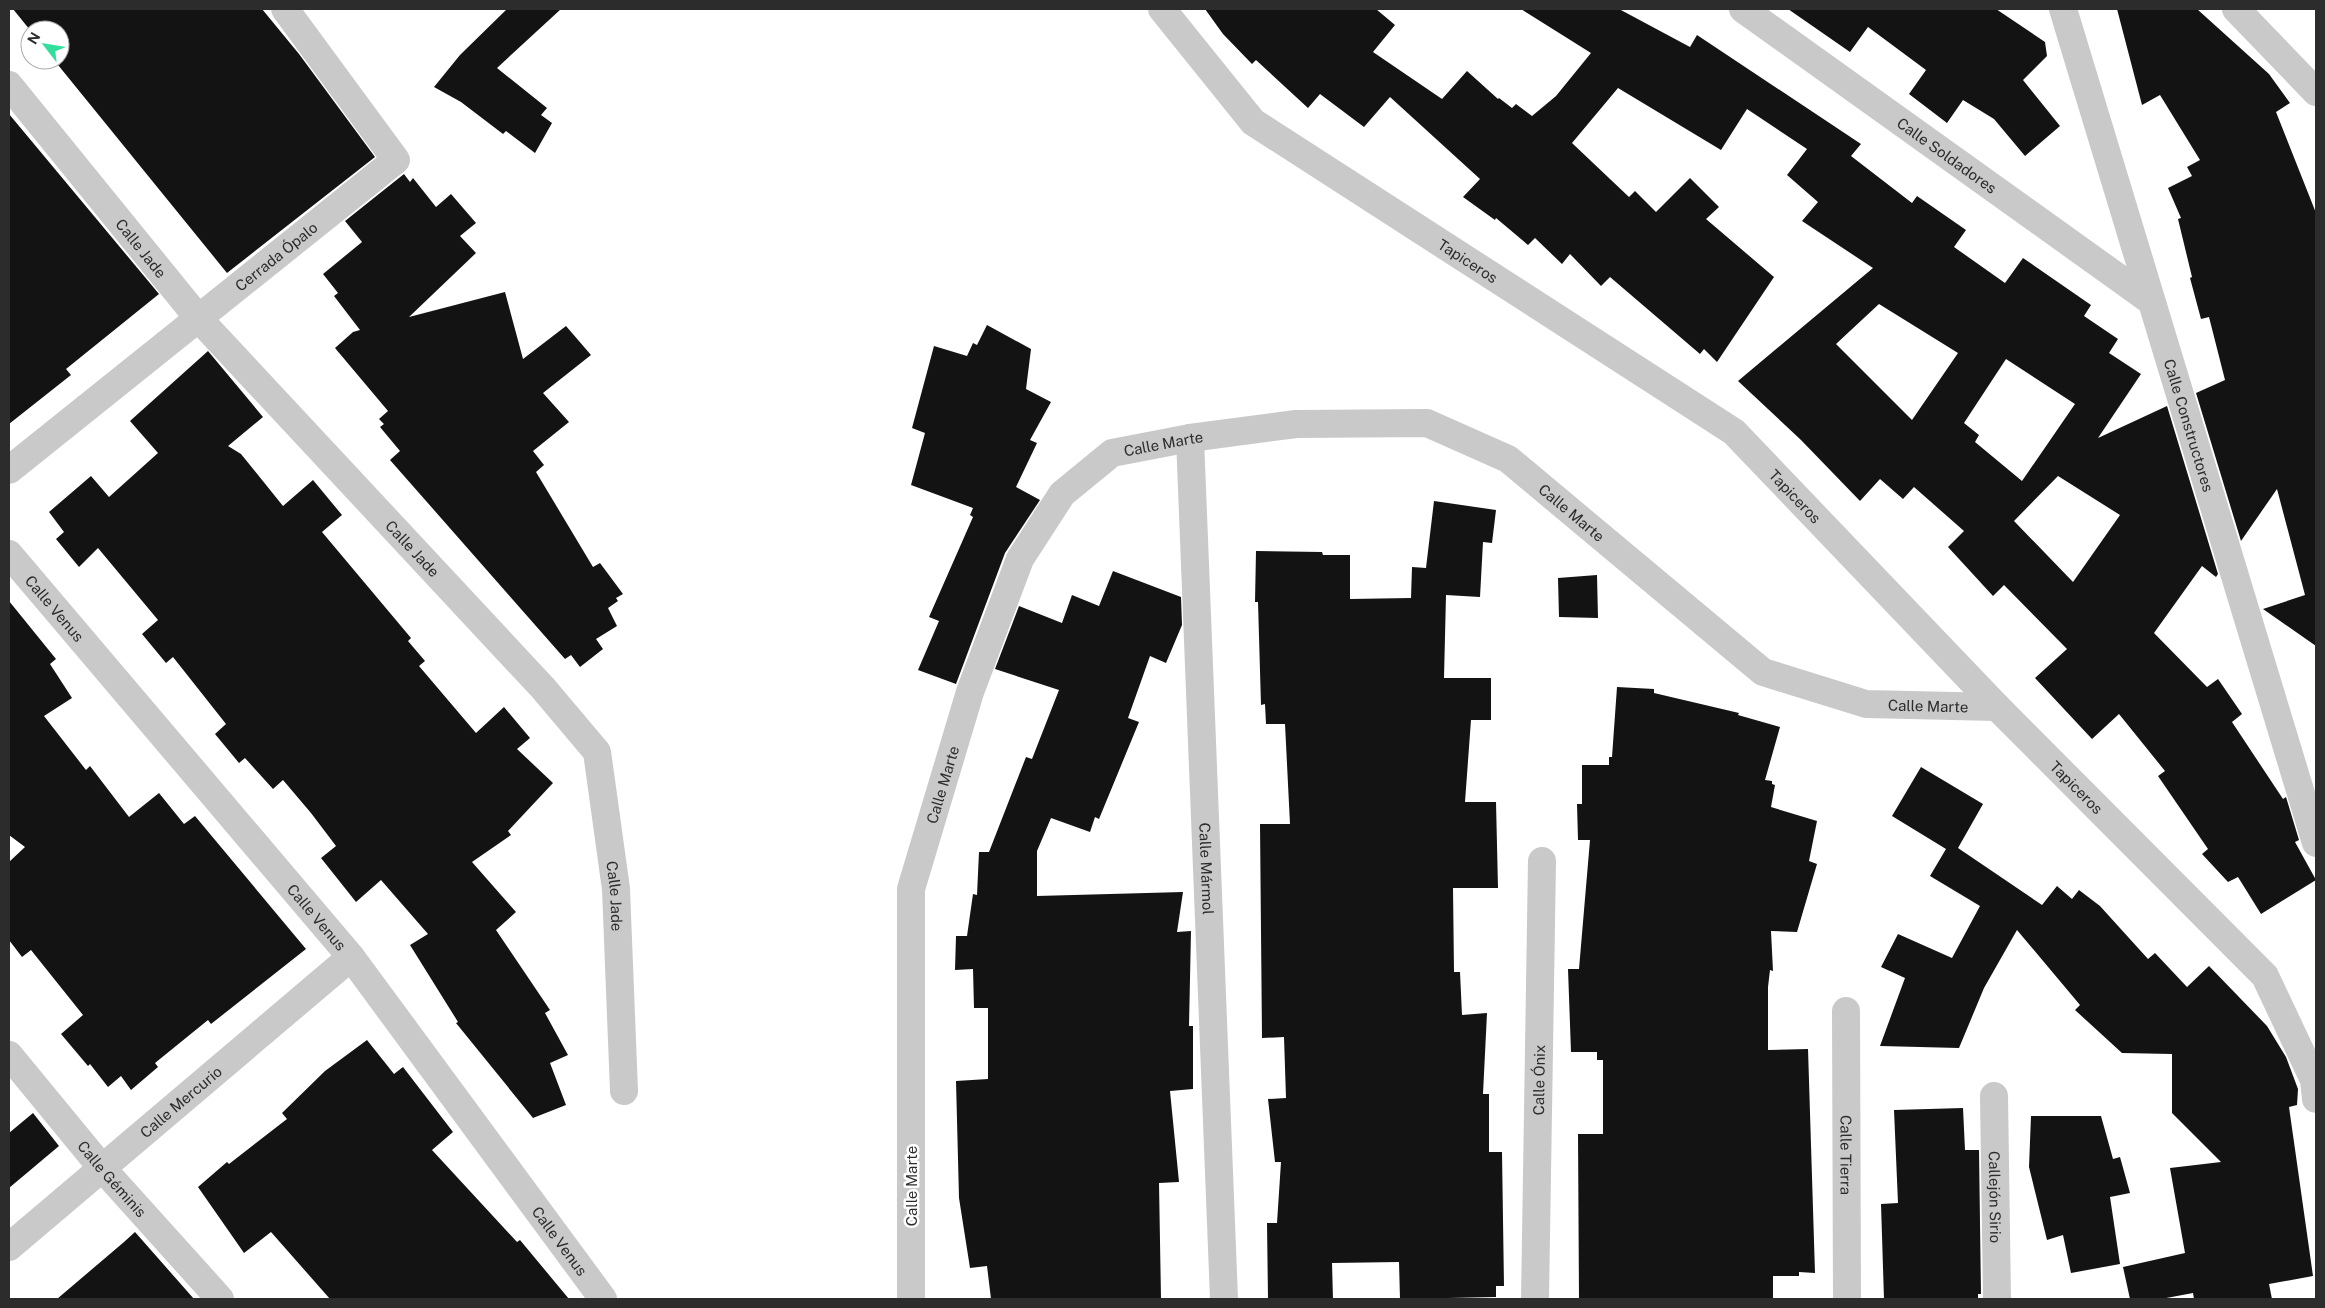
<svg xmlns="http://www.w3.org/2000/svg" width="2325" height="1308" viewBox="0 0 2325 1308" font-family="'Public Sans',sans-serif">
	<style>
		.building { fill: #131313; fill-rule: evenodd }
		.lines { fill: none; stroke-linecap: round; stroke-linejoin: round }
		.minor { stroke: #c9c9c9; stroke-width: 28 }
		.labels { text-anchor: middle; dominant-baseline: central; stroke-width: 5; stroke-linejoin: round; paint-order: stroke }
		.street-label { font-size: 15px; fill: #2c2c2c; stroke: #fff }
	</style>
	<rect width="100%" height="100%" fill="#fff"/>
	<g class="building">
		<polygon points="13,9 262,9 299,54 375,157 227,273 54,60 60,60 60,30 30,30"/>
		<polygon points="507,9 561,9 497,68 547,108 541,115 552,123 535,153 506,131 503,134 461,102 434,87 460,55"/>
		<path d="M1205,9H1376L1395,25L1373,52L1442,99L1467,71L1498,99L1499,98L1512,108L1516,104L1532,116L1556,96L1591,53L1521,9H1619L1690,47L1697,35L1861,144L1851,156L1912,203L1917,196L1966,230L1954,247L2005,283L2023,258L2091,305L2084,316L2118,339L2109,353L2141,374L2098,438L2167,406L2218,574L2216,577L2202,566L2154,633L2207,687L2218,679L2242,714L2232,722L2283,799L2286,797L2299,840L2295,842L2316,880L2261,914L2238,877L2228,882L2202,854L2208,849L2158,776L2165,771L2119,714L2092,739L2035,678L2067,649L2004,585L1993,596L1948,547L1964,531L1914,487L1903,499L1880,479L1860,501L1801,440L1738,381L1873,268L1802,221L1818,202L1787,175L1807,149L1747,109L1721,150L1618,88L1572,143L1629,197L1635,191L1656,212L1690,178L1719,207L1706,219L1774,277L1717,362L1704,349L1700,354L1610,277L1601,286L1570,254L1562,264L1535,238L1528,245L1496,218L1495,220L1463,197L1480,179L1390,97L1364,127L1320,94L1308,108L1256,60L1252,64L1223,34ZM1879,304L1958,353L1912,420L1836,344ZM2006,359L2075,404L2022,481L1975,442L1979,435L1964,423ZM2058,476L2120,515L2073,582L2014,521Z"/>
		<polygon points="1788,9 1996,9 2045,42 2047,56 2023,80 2060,126 2025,156 1994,119 1963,100 1947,123 1909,94 1926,70 1868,27 1850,52"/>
		<polygon points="2117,9 2197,9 2269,74 2290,103 2276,112 2316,213 2316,646 2263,609 2305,595 2277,489 2241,541 2196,393 2225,380 2209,317 2201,319 2190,278 2192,277 2178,219 2181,218 2168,188 2192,176 2187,167 2200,160 2160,95 2142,105"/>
		<polygon points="9,114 159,294 66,369 71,375 9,424"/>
		<polygon points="404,174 410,182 413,178 436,207 451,194 476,223 460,236 476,253 409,317 505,292 523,359 566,326 591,355 543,393 569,422 533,451 544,465 536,472 593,567 600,563 623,594 616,598 618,601 608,608 617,626 596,639 603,649 580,667 571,655 565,659 390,460 400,451 380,427 384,424 379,419 388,411 335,348 353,332 360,330 334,296 338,293 323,274 362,242 345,221"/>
		<polygon points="987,325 1031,349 1026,389 1051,402 1030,440 1037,443 1016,487 1040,500 1005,553 956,684 918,670 939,621 929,617 973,517 970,515 973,508 911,485 925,433 912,428 934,346 967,356 973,343 977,345"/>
		<polygon points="208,351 263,417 228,446 241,454 283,506 313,480 342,515 322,532 411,638 408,641 425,661 419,666 476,733 504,707 530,738 517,749 553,783 508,831 511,835 472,862 516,912 496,930 550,1010 545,1013 568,1055 550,1063 566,1105 533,1118 456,1023 458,1022 410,945 428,934 381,880 356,902 321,858 336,846 311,813 283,780 273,789 245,758 239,763 215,734 226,724 173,657 166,663 142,634 158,620 98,548 79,567 56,539 64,532 49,512 91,476 109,497 158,453 130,421"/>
		<polygon points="1434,501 1496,510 1492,543 1483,542 1480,597 1446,595 1444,678 1491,678 1491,720 1471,720 1465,802 1496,802 1498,888 1453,888 1454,972 1460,972 1462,1015 1487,1013 1483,1094 1489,1094 1489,1152 1502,1152 1504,1286 1496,1286 1496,1297 1400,1299 1399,1262 1332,1263 1333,1299 1268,1299 1267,1223 1277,1223 1281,1162 1275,1162 1268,1099 1286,1098 1284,1037 1262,1038 1260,824 1290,824 1285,724 1266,724 1265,704 1261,705 1258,602 1255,602 1256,551 1322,552 1323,555 1350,555 1350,599 1411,598 1412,567 1426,568"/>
		<polygon points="1113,571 1181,597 1182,625 1166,663 1150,656 1128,718 1139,722 1099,819 1095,817 1090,832 1051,818 1037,851 1037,896 1183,892 1177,932 1191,931 1189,1026 1193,1026 1193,1089 1170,1091 1179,1182 1159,1183 1161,1299 991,1299 987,1266 970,1268 959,1198 956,1081 988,1079 988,1008 974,1008 973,969 955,970 956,936 967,936 973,894 977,895 979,852 989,852 1026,757 1032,759 1059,690 995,669 1019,606 1062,623 1072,595 1099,606"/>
		<polygon points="1597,575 1598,618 1559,617 1558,578"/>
		<polygon points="9,601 56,659 50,664 72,698 44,716 86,770 90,766 129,817 159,793 184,824 195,816 306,949 211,1024 208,1020 155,1063 158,1067 131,1090 121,1076 108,1087 90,1064 88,1066 61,1034 83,1015 31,950 22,957 9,940 9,862 25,847 9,835"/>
		<polygon points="1617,687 1654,689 1654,693 1739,713 1738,715 1780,727 1765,780 1772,781 1772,784 1775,785 1771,807 1817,821 1809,861 1817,864 1797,932 1771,931 1773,971 1770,970 1768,987 1768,1050 1808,1049 1815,1273 1799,1272 1799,1276 1773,1276 1773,1298 1579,1299 1578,1134 1603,1134 1603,1060 1597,1060 1597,1052 1571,1052 1568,969 1579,969 1590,840 1578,840 1577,804 1582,804 1582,765 1609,765 1609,757 1612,757"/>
		<polygon points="1921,767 1983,804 1958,848 2042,905 2057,886 2072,899 2079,890 2100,906 2148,959 2155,953 2187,987 2209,966 2267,1026 2286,1057 2298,1089 2297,1105 2289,1107 2313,1276 2269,1284 2272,1299 2194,1299 2193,1293 2161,1299 2130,1299 2123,1267 2185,1253 2170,1168 2221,1162 2172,1113 2172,1054 2122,1053 2075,1010 2080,1005 2017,930 1984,988 1959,1048 1880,1046 1905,978 1881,967 1898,934 1952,958 1980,906 1930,876 1946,849 1892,816"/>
		<polygon points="367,1040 394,1074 403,1067 453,1132 432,1150 517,1242 520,1240 569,1299 330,1299 271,1232 244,1253 198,1187 227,1162 229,1164 287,1119 282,1113 325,1071"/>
		<polygon points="1963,1108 1965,1150 1979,1150 1981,1294 1978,1294 1978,1299 1884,1299 1881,1204 1898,1203 1894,1110"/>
		<polygon points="33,1113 59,1146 9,1188 9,1133"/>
		<polygon points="2031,1116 2101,1116 2113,1159 2120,1157 2130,1193 2110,1197 2120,1264 2071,1273 2063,1235 2047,1240 2029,1167"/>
		<polygon points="135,1232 194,1299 57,1299 124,1242"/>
	</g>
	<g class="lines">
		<g class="minor">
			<path id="s1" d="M1162,9L1253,122L1734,432L1997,707L2265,976L2314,1080L2316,1099"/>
			<path id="s2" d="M1743,9L2151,301"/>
			<path id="s3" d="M2063,9L2316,843"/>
			<polyline points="2236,9 2316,92"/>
			<path id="s4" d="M9,85L199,319L543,688L597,752L616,889L624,1091"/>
			<path id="s5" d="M1190,438L1224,1299"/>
			<path id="s6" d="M9,470L396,160L285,9"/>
			<path id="s7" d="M9,554L351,957L603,1299"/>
			<path id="s8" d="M1846,1011L1847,1299"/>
			<path id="s9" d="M9,1055L102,1168L220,1299"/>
			<path id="s10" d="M1994,1096L1997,1299"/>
			<path id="s11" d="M9,1247L351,957"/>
			<path id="s12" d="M911,1299V889L970,692L1020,559L1062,494L1112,453L1190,438L1296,424L1427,423L1508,459L1763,672L1866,704L1997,707"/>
			<path id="s13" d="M1535,1299L1542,861"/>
		</g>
	</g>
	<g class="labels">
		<g class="street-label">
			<text stroke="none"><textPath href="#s2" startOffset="251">Calle Soldadores</textPath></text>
			<text stroke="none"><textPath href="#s4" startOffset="210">Calle Jade</textPath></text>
			<text stroke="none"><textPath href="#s6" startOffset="342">Cerrada Ópalo</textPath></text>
			<text stroke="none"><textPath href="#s1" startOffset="401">Tapiceros</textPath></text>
			<text stroke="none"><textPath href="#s3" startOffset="435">Calle Constructores</textPath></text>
			<text stroke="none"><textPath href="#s12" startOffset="952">Calle Marte</textPath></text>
			<text stroke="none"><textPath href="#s1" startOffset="806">Tapiceros</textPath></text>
			<text stroke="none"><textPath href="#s12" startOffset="1389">Calle Marte</textPath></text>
			<text stroke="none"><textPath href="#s4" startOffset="615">Calle Jade</textPath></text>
			<text stroke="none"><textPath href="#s7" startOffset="71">Calle Venus</textPath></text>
			<text stroke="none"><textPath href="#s12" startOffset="1808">Calle Marte</textPath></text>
			<text stroke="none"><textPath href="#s12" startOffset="519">Calle Marte</textPath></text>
			<text stroke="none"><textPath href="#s1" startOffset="1211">Tapiceros</textPath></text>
			<text stroke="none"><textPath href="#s5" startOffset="431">Calle Mármol</textPath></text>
			<text stroke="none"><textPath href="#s4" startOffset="1035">Calle Jade</textPath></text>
			<text stroke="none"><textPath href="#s7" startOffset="476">Calle Venus</textPath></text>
			<text stroke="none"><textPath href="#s13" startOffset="219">Calle Ónix</textPath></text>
			<text stroke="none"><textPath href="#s11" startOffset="225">Calle Mercurio</textPath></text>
			<text stroke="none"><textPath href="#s8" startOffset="144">Calle Tierra</textPath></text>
			<text stroke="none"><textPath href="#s9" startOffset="161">Calle Géminis</textPath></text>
			<text transform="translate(911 1186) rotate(-90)">Calle Marte</text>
			<text stroke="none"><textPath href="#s10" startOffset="101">Callejón Sirio</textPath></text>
			<text stroke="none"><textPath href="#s7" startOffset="881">Calle Venus</textPath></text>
		</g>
	</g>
	<rect width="2325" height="1308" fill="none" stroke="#2c2c2c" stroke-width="20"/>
	<g transform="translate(45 45) rotate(301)"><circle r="24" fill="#ffffff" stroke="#ababab"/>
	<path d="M0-4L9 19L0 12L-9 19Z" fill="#32de9b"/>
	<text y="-8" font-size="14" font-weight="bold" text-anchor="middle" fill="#2c2c2c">N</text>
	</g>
</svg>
